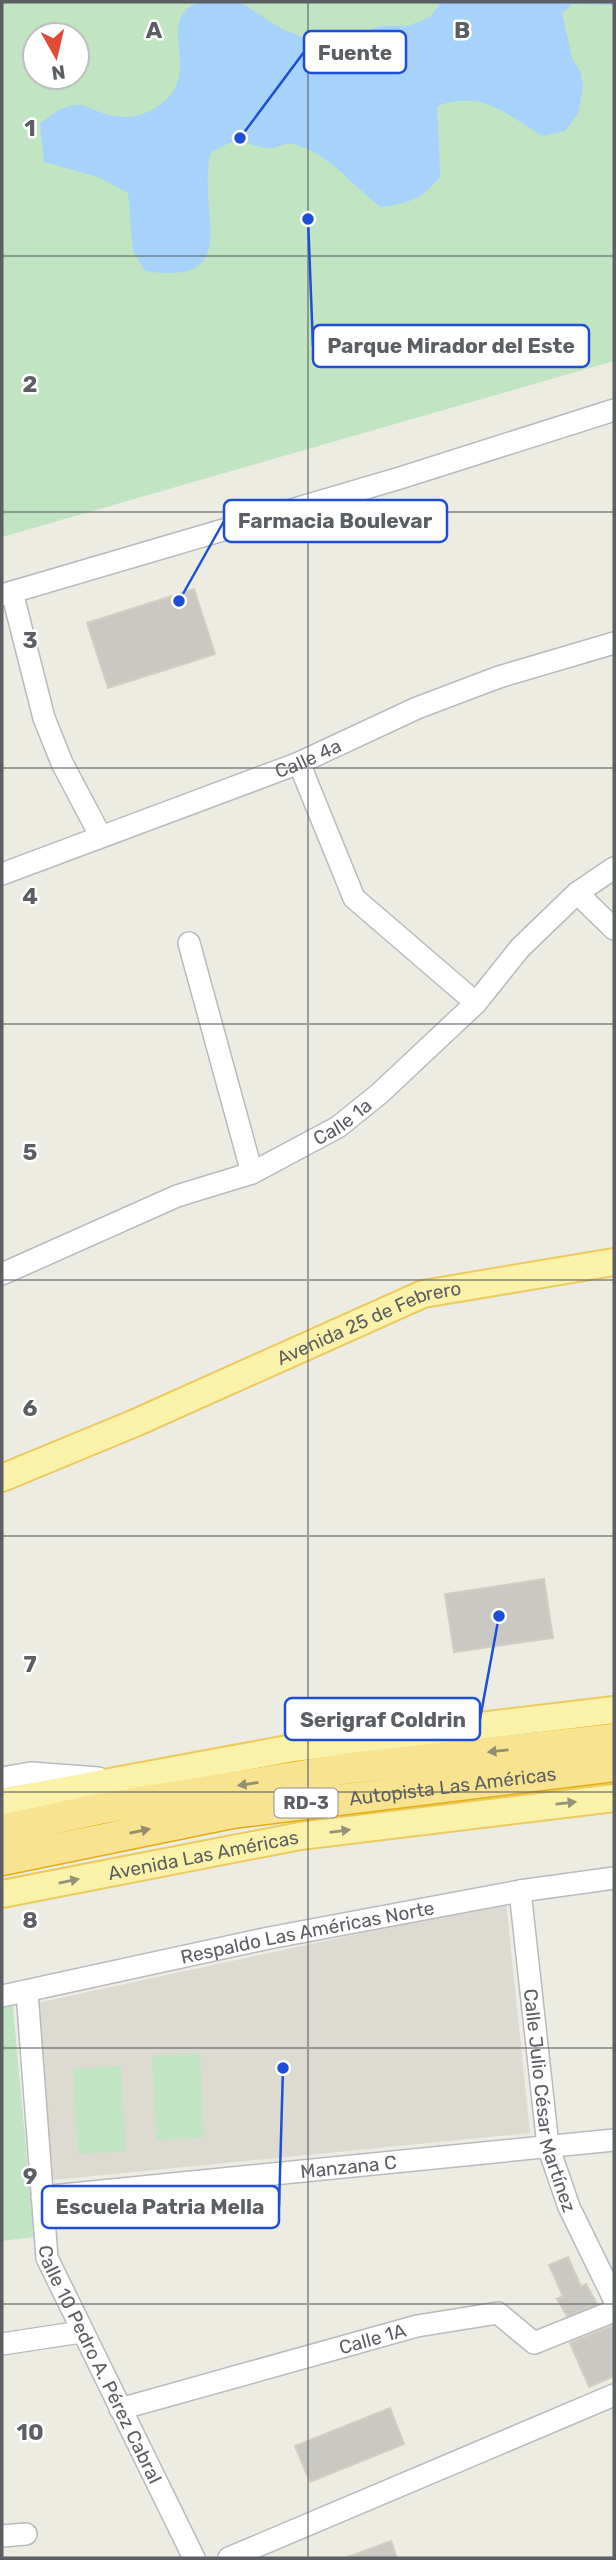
<svg xmlns="http://www.w3.org/2000/svg" width="616" height="2560" viewBox="0 0 616 2560" font-family="Rubik,sans-serif">
	<style>
		.education { fill: #dddbd1 }
		.green { fill: #c1e4c2; fill-rule: evenodd }
		.water { fill: #a6d2fb }
		.building { fill: #cac8c2; stroke: #d2cec2; stroke-width: 2 }
		.lines { fill: none; stroke-linecap: round; stroke-linejoin: round }
		.minor-casing { stroke: #b8babf; stroke-width: 24 }
		.major-casing { stroke: #ebca5f; stroke-width: 30 }
		.highway-casing { stroke: #e6ac0b; stroke-width: 33 }
		.minor { stroke: #fff; stroke-width: 21 }
		.major { stroke: #fbf2aa; stroke-width: 26 }
		.highway { stroke: #f8e390; stroke-width: 30 }
		.oneway { fill: #928d73 }
		.oneway2 { fill: #93927c }
		.grid { fill: none; stroke: #5b5e63; stroke-width: 2; stroke-opacity: 0.55 }
		.labels { text-anchor: middle; dominant-baseline: central; stroke-width: 5; stroke-linejoin: round; paint-order: stroke }
		.shield { fill: #fff; stroke: #8c8e92; stroke-width: 2 }
		.shield-label { font-size: 18px; font-weight: bold; fill: #5b5e63 }
		.street-label { font-size: 19px; fill: #5b5e63; stroke: #fff }
		.grid-label { font-size: 23px; text-anchor: middle; font-weight: bold; fill: #5b5e63; stroke: #fff; stroke-width: 5; stroke-linejoin: round; paint-order: stroke }
		.leader { fill: none; stroke: #1d4ed8; stroke-width: 2.5 }
		.callout-dot { fill: #1d4ed8; stroke: #fff; stroke-width: 2.5 }
		.callout { fill: #fff; stroke: #1d4ed8; stroke-width: 2.5 }
		.callout-label { font-size: 21px; text-anchor: middle; font-weight: bold; fill: #5b5e63 }
	</style>
	<rect width="100%" height="100%" fill="#edece3"/>
	<polygon class="education" points="506,1902 530,2133 52,2180 37,2003"/>
	<g class="green">
		<path d="M2,2H614V361L2,537ZM35,35H77V77H35Z"/>
		<polygon points="13,2006 34,2237 2,2241 2,2008"/>
		<polygon points="200,2053 204,2138 157,2140 152,2056"/>
		<polygon points="121,2066 126,2151 78,2154 73,2069"/>
	</g>
	<path class="water" d="M199,2H240L282,29L315,42H342L380,26H408L430,17L441,2H614V5L573,4L562,13L572,58L580,71L583,87L578,114L565,131L542,136C504,112 482,90 437,106L440,177C423,198 408,204 381,207C352,186 329,152 293,144C284,142 275,150 266,148C237,142 240,136 211,152C195,209 247,287 145,271L133,251L128,193L98,177L44,162L40,124C51,115 61,106 77,105C84,104 91,109 97,111C122,121 141,119 162,103C204,71 153,21 199,2Z"/>
	<g class="building">
		<polygon points="194,589 215,654 108,688 87,623"/>
		<polygon points="544,1579 553,1638 454,1652 445,1594"/>
		<polygon points="568,2257 581,2287 586,2284 597,2304 567,2316 557,2299 563,2296 549,2265"/>
		<polygon points="614,2325 614,2376 589,2387 570,2343"/>
		<polygon points="390,2408 404,2444 310,2482 295,2446"/>
		<polygon points="391,2541 397,2558 349,2558 348,2557"/>
	</g>
	<g class="lines">
		<g class="minor-casing">
			<g id="minor">
				<polyline points="12,592 44,718 62,763 100,835"/>
				<polyline points="2,595 400,478 614,410"/>
				<polyline points="299,763 354,898 476,1003"/>
				<path id="s1" d="M2,874L299,763L417,708L499,677L614,643"/>
				<polyline points="577,893 614,929"/>
				<polyline points="189,943 252,1173"/>
				<path id="s2" d="M2,1274L177,1196L252,1173L338,1127L379,1094L476,1003L520,948L577,893L614,868"/>
				<polyline points="2,1778 31,1773 98,1778"/>
				<path id="s3" d="M520,1891L548,2146L569,2207L614,2299"/>
				<path id="s4" d="M27,1992L47,2258L194,2558"/>
				<path id="s5" d="M2,1996L269,1938L520,1891L614,1878"/>
				<path id="s6" d="M42,2197L614,2140"/>
				<polyline points="2,2344 81,2332"/>
				<path id="s7" d="M120,2409L417,2326L498,2313L534,2343L614,2311"/>
				<polyline points="2,2536 26,2534"/>
				<polyline points="229,2558 614,2395"/>
			</g>
		</g>
		<g class="major-casing">
			<g id="major">
				<path id="s8" d="M2,1478L135,1423L423,1294L614,1262"/>
				<polyline points="2,1802 293,1748 614,1710"/>
				<path id="s9" d="M2,1894L300,1836L614,1798"/>
			</g>
		</g>
		<g class="highway-casing">
			<g id="highway">
				<polyline points="2,1830 98,1809 350,1768 614,1739"/>
				<path id="s10" d="M2,1860L232,1813L614,1766"/>
			</g>
		</g>
		<use href="#minor" class="minor"/>
		<use href="#major" class="major"/>
		<use href="#highway" class="highway"/>
	</g>
	<defs><path id="oneway-solid" d="M-6-.8H1V-3.2L6.5 0L1 3.2V.8H-6Z" transform="scale(1.75)"/></defs>
	<g class="oneway">
		<use href="#oneway-solid" transform="translate(498 1751) rotate(174)"/>
		<use href="#oneway-solid" transform="translate(248 1784) rotate(171)"/>
		<use href="#oneway-solid" transform="translate(140 1831) rotate(-11)"/>
	</g>
	<g class="oneway2">
		<use href="#oneway-solid" transform="translate(566 1803) rotate(-6)"/>
		<use href="#oneway-solid" transform="translate(340 1831) rotate(-7)"/>
		<use href="#oneway-solid" transform="translate(69 1881) rotate(-11)"/>
	</g>
	<path class="grid" d="M308,2V2558M2,256H614M2,512H614M2,768H614M2,1024H614M2,1280H614M2,1536H614M2,1792H614M2,2048H614M2,2304H614"/>
	<g class="labels">
		<rect class="shield" x="274.5" y="1788.5" width="63" height="29" rx="5"/>
		<g class="shield-label">
			<text x="306" y="1803">RD-3</text>
		</g>
		<g class="street-label">
			<text stroke="none"><textPath href="#s1" startOffset="327">Calle 4a</textPath></text>
			<text stroke="none"><textPath href="#s2" startOffset="374">Calle 1a</textPath></text>
			<text stroke="none"><textPath href="#s8" startOffset="399">Avenida 25 de Febrero</textPath></text>
			<text stroke="none"><textPath href="#s10" startOffset="457">Autopista Las Américas</textPath></text>
			<text stroke="none"><textPath href="#s9" startOffset="205">Avenida Las Américas</textPath></text>
			<text stroke="none"><textPath href="#s5" startOffset="312">Respaldo Las Américas Norte</textPath></text>
			<text stroke="none"><textPath href="#s3" startOffset="212">Calle Julio César Martínez</textPath></text>
			<text stroke="none"><textPath href="#s6" startOffset="308">Manzana C</textPath></text>
			<text stroke="none"><textPath href="#s7" startOffset="262">Calle 1A</textPath></text>
			<text stroke="none"><textPath href="#s4" startOffset="385">Calle 10 Pedro A. Pérez Cabral</textPath></text>
		</g>
	</g>
	<g class="grid-label">
		<text x="154" y="38">A</text>
		<text x="462" y="38">B</text>
		<text x="30" y="136">1</text>
		<text x="30" y="392">2</text>
		<text x="30" y="648">3</text>
		<text x="30" y="904">4</text>
		<text x="30" y="1160">5</text>
		<text x="30" y="1416">6</text>
		<text x="30" y="1672">7</text>
		<text x="30" y="1928">8</text>
		<text x="30" y="2184">9</text>
		<text x="30" y="2440">10</text>
	</g>
	<path class="leader" d="M240 138L304 52M308 219L313 346M179 601L224 521M499 1616L480 1719M283 2068L279 2207"/>
	<g class="callout-dot">
		<circle cx="240" cy="138" r="7"/>
		<circle cx="308" cy="219" r="7"/>
		<circle cx="179" cy="601" r="7"/>
		<circle cx="499" cy="1616" r="7"/>
		<circle cx="283" cy="2068" r="7"/>
	</g>
	<g class="callout">
		<rect x="304" y="31" width="102" height="42" rx="7"/>
		<rect x="313" y="325" width="276" height="42" rx="7"/>
		<rect x="224" y="500" width="223" height="42" rx="7"/>
		<rect x="285" y="1698" width="195" height="42" rx="7"/>
		<rect x="42" y="2186" width="237" height="42" rx="7"/>
	</g>
	<g class="callout-label">
		<text x="355" y="60">Fuente</text>
		<text x="451" y="353">Parque Mirador del Este</text>
		<text x="335" y="528">Farmacia Boulevar</text>
		<text x="383" y="1727">Serigraf Coldrin</text>
		<text x="160" y="2214">Escuela Patria Mella</text>
	</g>
	<rect width="616" height="2560" fill="none" stroke="#5b5e63" stroke-width="7"/>
	<g transform="translate(56 56) rotate(172)"><circle r="33" fill="#ffffff" stroke="#bdbfc1" stroke-width="2"/>
	<path d="M0-5L12 26L0 18L-12 26Z" fill="#e14b36"/>
	<text y="-10" font-size="19" font-weight="bold" text-anchor="middle" fill="#5b5e63">N</text>
	</g>
</svg>
